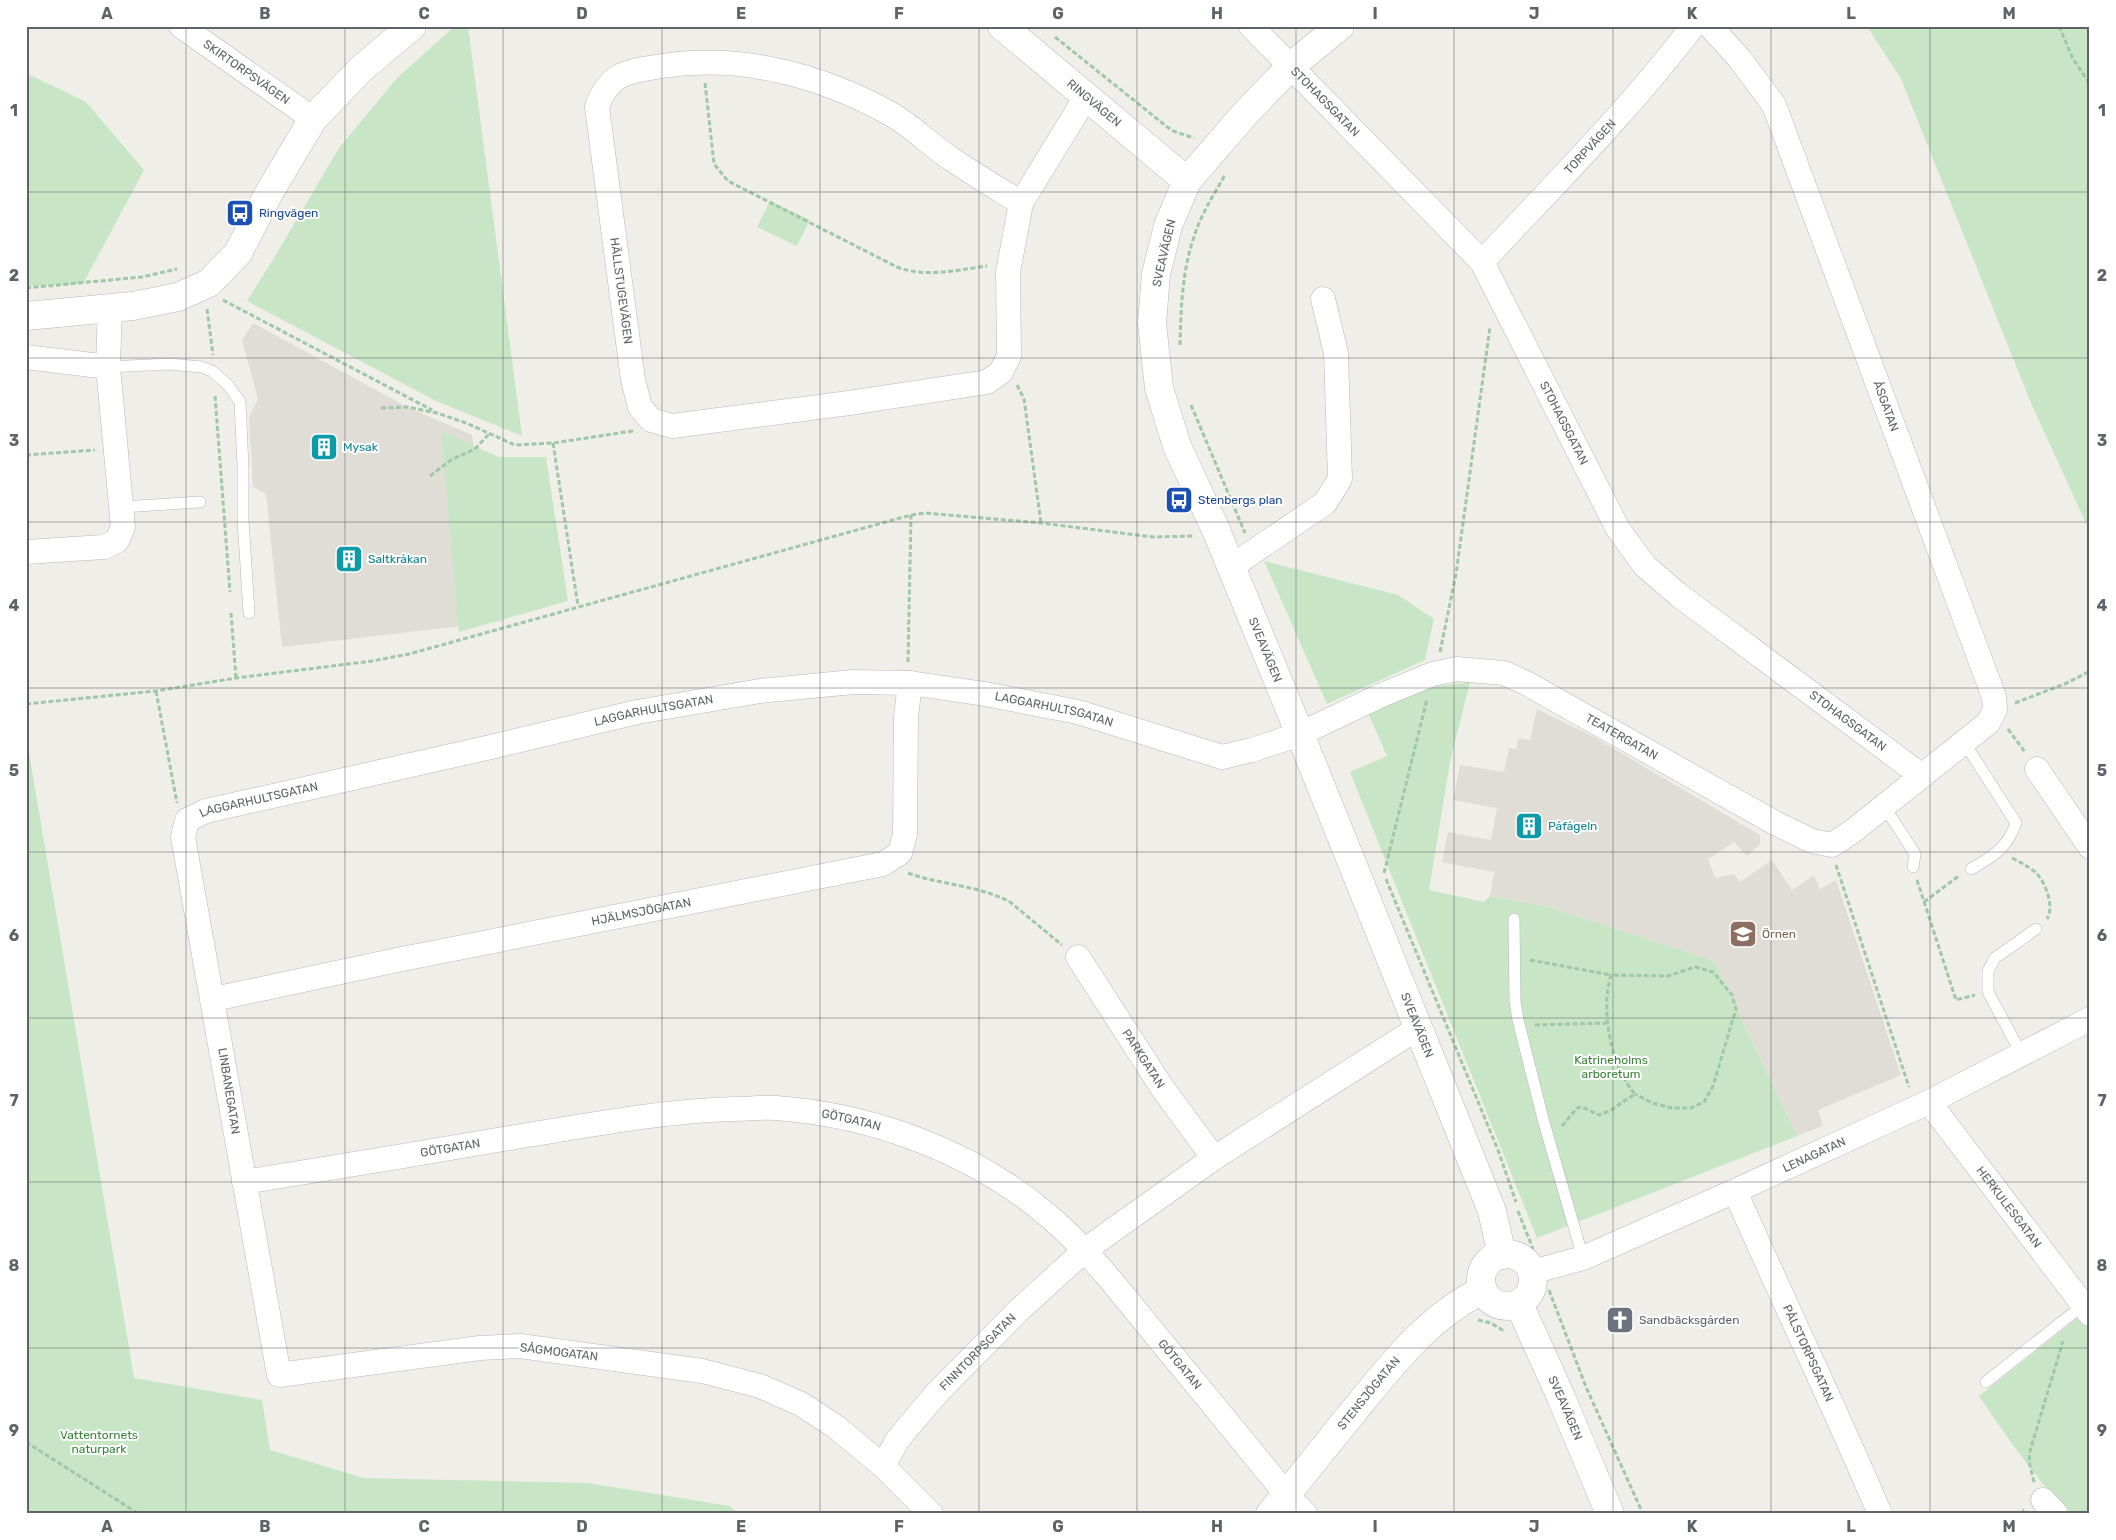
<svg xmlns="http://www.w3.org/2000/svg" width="2116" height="1540" viewBox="0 0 2116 1540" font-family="Rubik,sans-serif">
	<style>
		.education { fill: #e0ddd6 }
		.green { fill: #c8e6c6 }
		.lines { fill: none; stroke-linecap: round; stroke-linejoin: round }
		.service-casing { stroke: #b5b8bb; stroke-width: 12 }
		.minor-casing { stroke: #b5b8bb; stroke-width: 25 }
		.tertiary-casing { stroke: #b5b8bb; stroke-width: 29 }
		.path { stroke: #9fc7a8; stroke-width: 3; stroke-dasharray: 5 2.5; stroke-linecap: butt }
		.service { stroke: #fff; stroke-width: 11 }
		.minor { stroke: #fff; stroke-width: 24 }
		.tertiary { stroke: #fff; stroke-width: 28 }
		.grid { fill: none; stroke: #5f6367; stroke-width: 1; stroke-opacity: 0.55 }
		.labels { text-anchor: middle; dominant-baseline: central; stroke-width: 4; stroke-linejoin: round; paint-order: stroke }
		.street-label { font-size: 12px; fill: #5f6367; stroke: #fff }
		.transit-label { font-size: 12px; fill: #164399; stroke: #fff; text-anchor: start }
		.culture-label { font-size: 12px; fill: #0d838f; stroke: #fff; text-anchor: start }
		.education-label { font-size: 12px; fill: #785e54; stroke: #fff; text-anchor: start }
		.park-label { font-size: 12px; fill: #3a833a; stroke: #fff }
		.worship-label { font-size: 12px; fill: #5b616d; stroke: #fff; text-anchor: start }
		.neatline { fill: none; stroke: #5f6367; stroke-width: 2 }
		.grid-label { font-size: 16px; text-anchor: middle; font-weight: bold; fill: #5f6367 }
	</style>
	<rect width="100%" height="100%" fill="#f0eee8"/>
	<g class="education">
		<polygon points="253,323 407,407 472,435 503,621 282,647 266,494 253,487 249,417 258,399 242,340"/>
		<polygon points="1537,709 1594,737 1760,835 1760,844 1747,856 1734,842 1708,859 1715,878 1734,874 1740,882 1772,860 1792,890 1814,875 1820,889 1836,880 1901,1075 1818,1110 1823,1126 1797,1136 1714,961 1549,907 1490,896 1494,872 1442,862 1448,832 1491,840 1497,808 1453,800 1460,765 1504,772 1509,748 1516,749 1519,738 1530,740"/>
	</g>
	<g class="green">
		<polygon points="455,26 468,26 522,436 436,401 247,301 274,258 339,148 397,78"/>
		<polygon points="1867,26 2090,26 2090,532 2031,403 1901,79"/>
		<polygon points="26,73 86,102 144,170 83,284 26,286"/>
		<polygon points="770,201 810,220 797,246 757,227"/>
		<polygon points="441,431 499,457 546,457 568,601 459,632"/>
		<polygon points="1264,561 1398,595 1434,619 1425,660 1327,704"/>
		<polygon points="1470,682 1450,762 1429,890 1484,902 1490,896 1549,907 1714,961 1797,1136 1537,1238 1350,772 1387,756 1368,713 1421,688"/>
		<polygon points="26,734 134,1378 262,1400 270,1450 364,1478 588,1483 730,1506 739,1514 26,1514"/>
		<path d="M2081,1315L2090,1327V1514H2069C2035,1477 2007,1438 1979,1396Z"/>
	</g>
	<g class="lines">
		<g class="service-casing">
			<g id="service">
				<polyline points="108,367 169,364 202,367 212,371 228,385 240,402 243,467 243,519 249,613"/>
				<polyline points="122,507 200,502"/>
				<path d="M1964,742L2016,823C2007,848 1994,856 1971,869"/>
				<polyline points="1884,806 1915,854 1913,867"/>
				<polyline points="1514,919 1515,1001 1518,1020 1543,1119 1583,1258"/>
				<polyline points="2022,1055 1988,992 1988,971 1995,958 2036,929"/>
				<polyline points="1986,1382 2083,1305"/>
			</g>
		</g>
		<g class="minor-casing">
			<g id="minor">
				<path id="s1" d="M181,26L313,119"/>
				<path id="s2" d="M1251,26L1482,262L1618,529L1645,566L1680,596L1922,776"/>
				<path id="s3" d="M1021,203C997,188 973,174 950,158C929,144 911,125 889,113C820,75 741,54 662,66C628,72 610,71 597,107L633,380L640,407L651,420L672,426L849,403L987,382L1001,372L1009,356L1008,272L1021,203L1086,97"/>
				<path id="s4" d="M1482,262C1553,186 1630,109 1693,26"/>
				<polyline points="26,357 108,367"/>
				<polyline points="26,552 104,547 117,541 123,527 108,367 110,308"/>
				<polyline points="1231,567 1325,503 1340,479 1336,353 1323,299"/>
				<polyline points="2037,769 2090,847"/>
				<path id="s5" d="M1078,957L1163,1089L1214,1158"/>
				<path id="s6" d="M214,999L397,960L883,864L900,853L905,834L906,717L910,683"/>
				<path id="s7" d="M1929,1102L2090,1314"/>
				<path id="s8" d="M244,1182C338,1167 433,1151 527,1135C596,1124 664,1111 734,1109C748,1109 762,1107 776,1108C874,1115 976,1153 1051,1218C1072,1236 1091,1257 1109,1278L1287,1495L1305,1514"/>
				<path id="s9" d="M1735,1191C1782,1299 1834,1405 1880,1514"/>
				<path id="s10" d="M1532,1272L1583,1258L1735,1191L1929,1102L2090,1019"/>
				<path id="s11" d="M883,1466L898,1439L937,1393L1018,1311L1085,1250L1214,1158L1418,1028"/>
				<polyline points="2043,1500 2056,1514"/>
				<path id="s12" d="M931,1514L883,1466L836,1427L801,1404L760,1386L702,1371L520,1346L480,1348L279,1375L183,837L187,820L206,811L491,747L637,712L760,691L853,682L910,683L985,694L1078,712L1222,757L1252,750L1300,734L1384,694L1433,674L1457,669L1504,673L1526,683L1775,823L1812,841L1832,845L1853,831L1988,723L1995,710L1994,697L1774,105L1739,58L1710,26"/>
			</g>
		</g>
		<g class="tertiary-casing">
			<g id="tertiary">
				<path id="s13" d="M1002,26L1187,181"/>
				<path id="s14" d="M1340,26L1290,67L1244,115L1187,181L1168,226L1156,274L1152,323L1159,388L1177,446L1216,530L1300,734L1492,1211L1502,1255"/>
				<polyline points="26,316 133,306 178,297 209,283 238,253 270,191 313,119 361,69 412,26"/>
				<circle cx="1507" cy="1280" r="26"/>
				<path id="s15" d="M1519,1304L1561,1397L1610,1514"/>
				<path id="s16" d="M1270,1514C1299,1480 1326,1445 1354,1411C1391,1365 1429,1316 1483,1290"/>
			</g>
		</g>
		<g class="path">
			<polyline points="2059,26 2073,59 2090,84"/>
			<polyline points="1055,37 1166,126 1173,131 1194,138"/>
			<path d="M705,83L714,164L728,181L897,267C926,278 956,270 987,266"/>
			<polyline points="26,288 142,277 177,269"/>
			<polyline points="223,300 432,410"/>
			<polyline points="207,309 213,355"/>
			<path d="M1180,345C1181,307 1182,270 1195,234C1202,213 1214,194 1225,175"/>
			<polyline points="1017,385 1024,399 1041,523"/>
			<polyline points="215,396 230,592"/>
			<polyline points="1191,405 1245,533"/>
			<polyline points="381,408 407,407 437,413 466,423 515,445 553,443 633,431"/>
			<polyline points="553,443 578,606"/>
			<polyline points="26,455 95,450"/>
			<polyline points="430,476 451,460 475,449 489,434"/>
			<polyline points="231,613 236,678"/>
			<polyline points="1440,652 1456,574 1490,327"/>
			<polyline points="908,662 911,515"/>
			<polyline points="156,691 177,803"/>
			<polyline points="2015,703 2067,683 2090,671"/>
			<polyline points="26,704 156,691 236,678 372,661 409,654 911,515 925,513 1041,523 1153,537 1194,536"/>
			<polyline points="2008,729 2025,752"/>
			<path d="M2012,858C2020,862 2027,866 2034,871C2045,880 2055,906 2047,919"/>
			<polyline points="1836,865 1909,1087"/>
			<path d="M908,873C941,885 978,885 1010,902L1062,945"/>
			<polyline points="1384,873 1427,699"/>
			<polyline points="1386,879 1498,1150 1516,1202"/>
			<polyline points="1917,880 1956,1000 1975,995"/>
			<polyline points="1924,902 1960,875"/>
			<polyline points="1530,960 1611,975"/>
			<polyline points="1535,1025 1607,1023"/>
			<path d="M1562,1126L1577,1108L1582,1107L1599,1115L1611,1110L1635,1094C1611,1067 1600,1010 1611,975L1668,976L1695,967L1713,972L1732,995L1736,1009L1713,1086L1704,1102L1691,1108H1672L1652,1103L1635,1094"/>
			<polyline points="1518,1211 1533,1249"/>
			<polyline points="1549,1290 1586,1387 1643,1514"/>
			<polyline points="1478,1320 1491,1323 1504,1331"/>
			<polyline points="26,1442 139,1514"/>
			<polyline points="2034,1482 2029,1462 2030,1451 2063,1341"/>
			<polyline points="2016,1514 2024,1510"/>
		</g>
		<use href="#service" class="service"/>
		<use href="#minor" class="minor"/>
		<use href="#tertiary" class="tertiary"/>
	</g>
	<path class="grid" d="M186,26V1514M345,26V1514M503,26V1514M662,26V1514M820,26V1514M979,26V1514M1137,26V1514M1296,26V1514M1454,26V1514M1613,26V1514M1771,26V1514M1930,26V1514M26,192H2090M26,358H2090M26,522H2090M26,688H2090M26,852H2090M26,1018H2090M26,1182H2090M26,1348H2090"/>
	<defs>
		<g id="bus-square" transform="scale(1.4375)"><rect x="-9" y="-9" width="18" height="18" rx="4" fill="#1a4fb4" stroke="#fff"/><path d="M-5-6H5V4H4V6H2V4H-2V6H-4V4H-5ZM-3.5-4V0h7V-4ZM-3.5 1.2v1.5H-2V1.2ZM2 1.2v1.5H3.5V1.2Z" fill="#fff"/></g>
		<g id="building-square" transform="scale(1.4375)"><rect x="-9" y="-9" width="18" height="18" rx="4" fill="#0f9aa8" stroke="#fff"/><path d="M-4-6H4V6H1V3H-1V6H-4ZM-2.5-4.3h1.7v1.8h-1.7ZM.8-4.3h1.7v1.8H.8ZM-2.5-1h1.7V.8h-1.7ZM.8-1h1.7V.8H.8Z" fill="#fff"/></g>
		<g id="school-square" transform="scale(1.4375)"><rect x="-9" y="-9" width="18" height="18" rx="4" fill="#8d6e63" stroke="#fff"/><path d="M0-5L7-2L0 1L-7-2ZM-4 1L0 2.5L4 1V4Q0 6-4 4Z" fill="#fff"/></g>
		<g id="church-square" transform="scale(1.4375)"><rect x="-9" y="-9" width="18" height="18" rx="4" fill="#6b7280" stroke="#fff"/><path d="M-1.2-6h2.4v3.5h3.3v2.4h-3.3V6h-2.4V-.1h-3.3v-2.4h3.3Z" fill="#fff"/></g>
	</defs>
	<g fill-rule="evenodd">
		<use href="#bus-square" x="240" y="213"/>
		<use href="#building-square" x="324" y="447"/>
		<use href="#bus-square" x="1179" y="500"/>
		<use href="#building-square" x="349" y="559"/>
		<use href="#building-square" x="1529" y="826"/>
		<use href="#school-square" x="1743" y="934"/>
		<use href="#church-square" x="1620" y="1320"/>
	</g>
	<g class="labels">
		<g class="street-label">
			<text stroke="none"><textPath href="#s1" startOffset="80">SKIRTORPSVÄGEN</textPath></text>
			<text stroke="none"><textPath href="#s2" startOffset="106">STOHAGSGATAN</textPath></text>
			<text stroke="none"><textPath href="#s13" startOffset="120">RINGVÄGEN</textPath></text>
			<text stroke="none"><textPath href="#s4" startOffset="158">TORPVÄGEN</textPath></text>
			<text transform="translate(1164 253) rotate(-77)">SVEAVÄGEN</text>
			<text stroke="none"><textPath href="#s3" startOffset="664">HÄLLSTUGEVÄGEN</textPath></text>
			<text transform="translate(1886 406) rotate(70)">ÅSGATAN</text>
			<text stroke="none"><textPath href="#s2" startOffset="511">STOHAGSGATAN</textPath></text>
			<text stroke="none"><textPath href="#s14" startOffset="714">SVEAVÄGEN</textPath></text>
			<text stroke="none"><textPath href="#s12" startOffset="2151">LAGGARHULTSGATAN</textPath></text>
			<text stroke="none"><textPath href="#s12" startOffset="1746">LAGGARHULTSGATAN</textPath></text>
			<text stroke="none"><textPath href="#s2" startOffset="931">STOHAGSGATAN</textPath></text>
			<text stroke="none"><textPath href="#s12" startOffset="2759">TEATERGATAN</textPath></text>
			<text stroke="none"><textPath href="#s12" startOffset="1341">LAGGARHULTSGATAN</textPath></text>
			<text stroke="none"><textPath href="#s6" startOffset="436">HJÄLMSJÖGATAN</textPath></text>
			<text stroke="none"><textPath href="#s14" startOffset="1119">SVEAVÄGEN</textPath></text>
			<text stroke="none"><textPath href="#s5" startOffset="121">PARKGATAN</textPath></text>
			<text transform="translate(229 1091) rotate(81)">LINBANEGATAN</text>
			<text stroke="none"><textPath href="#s8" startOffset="614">GÖTGATAN</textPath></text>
			<text stroke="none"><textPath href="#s8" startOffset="209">GÖTGATAN</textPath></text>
			<text stroke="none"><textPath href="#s10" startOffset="306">LENAGATAN</textPath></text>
			<text stroke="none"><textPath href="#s7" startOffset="132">HERKULESGATAN</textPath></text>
			<text transform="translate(559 1352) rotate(7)">SÅGMOGATAN</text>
			<text stroke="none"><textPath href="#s11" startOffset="149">FINNTORPSGATAN</textPath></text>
			<text stroke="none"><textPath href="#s9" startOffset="178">PÅLSTORPSGATAN</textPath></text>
			<text stroke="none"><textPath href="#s8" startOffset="1034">GÖTGATAN</textPath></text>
			<text stroke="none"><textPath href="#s16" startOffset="156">STENSJÖGATAN</textPath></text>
			<text stroke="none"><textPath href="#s15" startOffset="114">SVEAVÄGEN</textPath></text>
		</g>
		<g class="transit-label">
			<text x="259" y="213">Ringvägen</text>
			<text x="1198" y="500">Stenbergs plan</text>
		</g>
		<g class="culture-label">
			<text x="343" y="447">Mysak</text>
			<text x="368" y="559">Saltkråkan</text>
			<text x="1548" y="826">Påfågeln</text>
		</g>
		<g class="education-label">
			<text x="1762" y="934">Örnen</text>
		</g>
		<g class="park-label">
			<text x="1611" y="1060">Katrineholms<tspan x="1611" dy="14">arboretum</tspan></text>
			<text x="99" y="1435">Vattentornets<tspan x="99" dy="14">naturpark</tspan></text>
		</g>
		<g class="worship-label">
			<text x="1639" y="1320">Sandbäcksgården</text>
		</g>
	</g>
	<rect width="2116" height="1540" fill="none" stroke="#ffffff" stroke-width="55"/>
	<rect x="28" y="28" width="2060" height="1484" class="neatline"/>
	<g class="grid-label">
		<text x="107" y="19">A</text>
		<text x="265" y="19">B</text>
		<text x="424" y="19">C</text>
		<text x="582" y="19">D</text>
		<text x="741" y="19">E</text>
		<text x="899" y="19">F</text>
		<text x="1058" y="19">G</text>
		<text x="1217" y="19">H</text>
		<text x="1375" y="19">I</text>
		<text x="1534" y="19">J</text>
		<text x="1692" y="19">K</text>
		<text x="1851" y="19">L</text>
		<text x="2009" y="19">M</text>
		<text x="14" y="116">1</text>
		<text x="2102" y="116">1</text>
		<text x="14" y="281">2</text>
		<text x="2102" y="281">2</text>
		<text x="14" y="446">3</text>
		<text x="2102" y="446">3</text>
		<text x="14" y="611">4</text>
		<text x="2102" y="611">4</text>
		<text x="14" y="776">5</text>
		<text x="2102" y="776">5</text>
		<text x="14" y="941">6</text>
		<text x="2102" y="941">6</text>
		<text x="14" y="1106">7</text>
		<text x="2102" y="1106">7</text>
		<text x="14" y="1271">8</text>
		<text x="2102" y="1271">8</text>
		<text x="14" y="1436">9</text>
		<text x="2102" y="1436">9</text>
		<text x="107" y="1532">A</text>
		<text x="265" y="1532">B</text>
		<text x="424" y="1532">C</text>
		<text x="582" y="1532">D</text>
		<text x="741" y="1532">E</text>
		<text x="899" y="1532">F</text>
		<text x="1058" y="1532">G</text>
		<text x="1217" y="1532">H</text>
		<text x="1375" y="1532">I</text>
		<text x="1534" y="1532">J</text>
		<text x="1692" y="1532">K</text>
		<text x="1851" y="1532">L</text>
		<text x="2009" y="1532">M</text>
	</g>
</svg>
